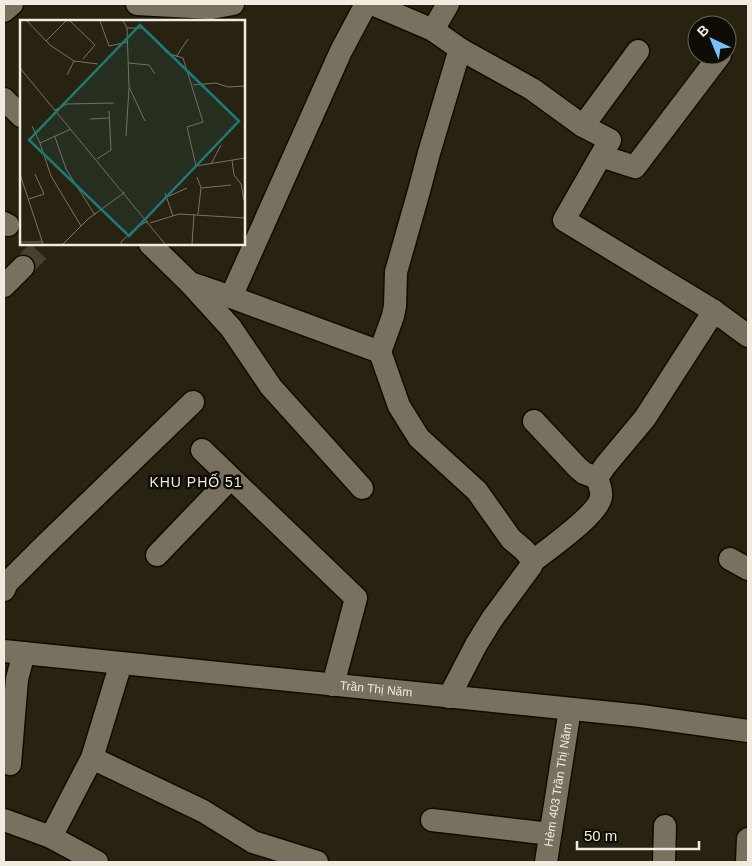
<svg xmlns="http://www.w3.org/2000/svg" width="752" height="866" viewBox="0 0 752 866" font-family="Helvetica,sans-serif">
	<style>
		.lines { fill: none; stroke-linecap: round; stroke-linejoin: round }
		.minor-tunnel { stroke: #464031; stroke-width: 22; stroke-dasharray: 22 11; stroke-linecap: butt }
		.minor-casing { stroke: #110b01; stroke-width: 25 }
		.minor { stroke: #79715f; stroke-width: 22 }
		.labels { text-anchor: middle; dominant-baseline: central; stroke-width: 5; stroke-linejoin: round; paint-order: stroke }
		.street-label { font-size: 12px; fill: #f0ece1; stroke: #0f0c06 }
		.neighbourhood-label { font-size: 14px; letter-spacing: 1px; fill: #f0ece1; stroke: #0f0c06 }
		.inset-road { fill: none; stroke: #787365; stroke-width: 1 }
		.view { fill: #1a7c74; fill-opacity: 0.15; stroke: #1a7c74; stroke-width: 2.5 }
		.inset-edge { fill: none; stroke: #f0ece1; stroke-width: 2.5 }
	</style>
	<rect width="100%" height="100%" fill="#282212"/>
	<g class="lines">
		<polyline class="minor-tunnel" points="23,267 45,244"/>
		<g class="minor-casing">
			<g id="minor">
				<polyline points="137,4 211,8 233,4"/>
				<polyline points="372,4 433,30 460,49 532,89 583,126 610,140 564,220 714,311 748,336"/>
				<polyline points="4,11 12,4"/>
				<polyline points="433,30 448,4"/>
				<polyline points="4,99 21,116"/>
				<polyline points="583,126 638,51"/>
				<polyline points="601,156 635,167 720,55"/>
				<polyline points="4,223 8,225"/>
				<polyline points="150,244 190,283 231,297 380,352"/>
				<polyline points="190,283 231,328 271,387 362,488"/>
				<polyline points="4,286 23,267"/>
				<polyline points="231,297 341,51 366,4"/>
				<polyline points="534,421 578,468 584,473 597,478 605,466 645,418 714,311"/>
				<polyline points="202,450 356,598 333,685"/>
				<polyline points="157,555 230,479"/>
				<polyline points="730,559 748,569"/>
				<path d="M532,562C548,549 598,515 601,497C602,490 599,484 597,478"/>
				<polyline points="4,590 7,583 42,548 193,402"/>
				<path id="s1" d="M4,651L641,716L748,731"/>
				<polyline points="449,697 476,645 492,619 531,566 532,562 531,558 524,550 511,539 477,491 419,438 399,406 380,352 393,316 395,306 396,272 419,191 429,153 460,49"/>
				<polyline points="92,758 203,811 253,842 317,862"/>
				<polyline points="10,764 17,679 24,653"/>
				<polyline points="4,820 51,837"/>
				<polyline points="432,820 550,834"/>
				<polyline points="97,862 51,837 92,758 121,663"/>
				<path id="s2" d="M546,862L570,709"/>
				<polyline points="664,862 665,826"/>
				<polyline points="747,862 748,839"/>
			</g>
		</g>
		<use href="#minor" class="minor"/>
	</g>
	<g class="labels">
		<g class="street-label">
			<text stroke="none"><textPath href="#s1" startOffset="374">Trần Thị Năm</textPath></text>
			<text stroke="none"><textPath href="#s2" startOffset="78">Hẻm 403 Trần Thị Năm</textPath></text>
		</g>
		<g class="neighbourhood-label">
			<text x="196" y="482">KHU PHỐ 51</text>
		</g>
	</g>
	<g transform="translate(20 20)">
		<rect width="225" height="225" fill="#282212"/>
		<path class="inset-road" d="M7,1L30,25L54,41L78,44M50,1L75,25L63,39M80,1L89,26L108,22M103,1L107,8H124L147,33L163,38L183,102L167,107L176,146L225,138M107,8L109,67L125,101M26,21L46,1M156,37L168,19M108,43L129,45L135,54M0,48L145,224M47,55L54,41M173,65L196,63L208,67L225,66M35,90L47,84L94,83M70,99L89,98M12,106L20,123M51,109L20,123L31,156L61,206M106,116L109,68M35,117L46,149L75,195M77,139L91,130L89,91M212,140L214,155L221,164L224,180M191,144L201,125M0,154L23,224M177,157L181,168L178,194M181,168L211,165M145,173L153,196M147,177L167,168M9,179L24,174L15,154M130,203L159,194L225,198M0,222H22M43,224L68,199L105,172M102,224L101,222L117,207L128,201M172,224L174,194"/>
		<path class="view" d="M120,5L219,101L109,216L9,120Z"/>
		<rect width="225" height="225" class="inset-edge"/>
	</g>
	<rect width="752" height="866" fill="none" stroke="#f0ece1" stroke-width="10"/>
	<g transform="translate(712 40) rotate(316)"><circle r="24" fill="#0f0c06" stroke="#69665e"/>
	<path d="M0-4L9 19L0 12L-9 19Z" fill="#76c0f7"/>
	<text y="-8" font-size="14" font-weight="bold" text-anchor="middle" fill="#f0ece1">B</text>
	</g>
	<path d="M577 841v8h122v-8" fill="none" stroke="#f0ece1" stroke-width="2.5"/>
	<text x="584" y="841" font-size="15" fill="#f0ece1" stroke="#0f0c06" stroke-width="4" paint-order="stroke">50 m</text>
</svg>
